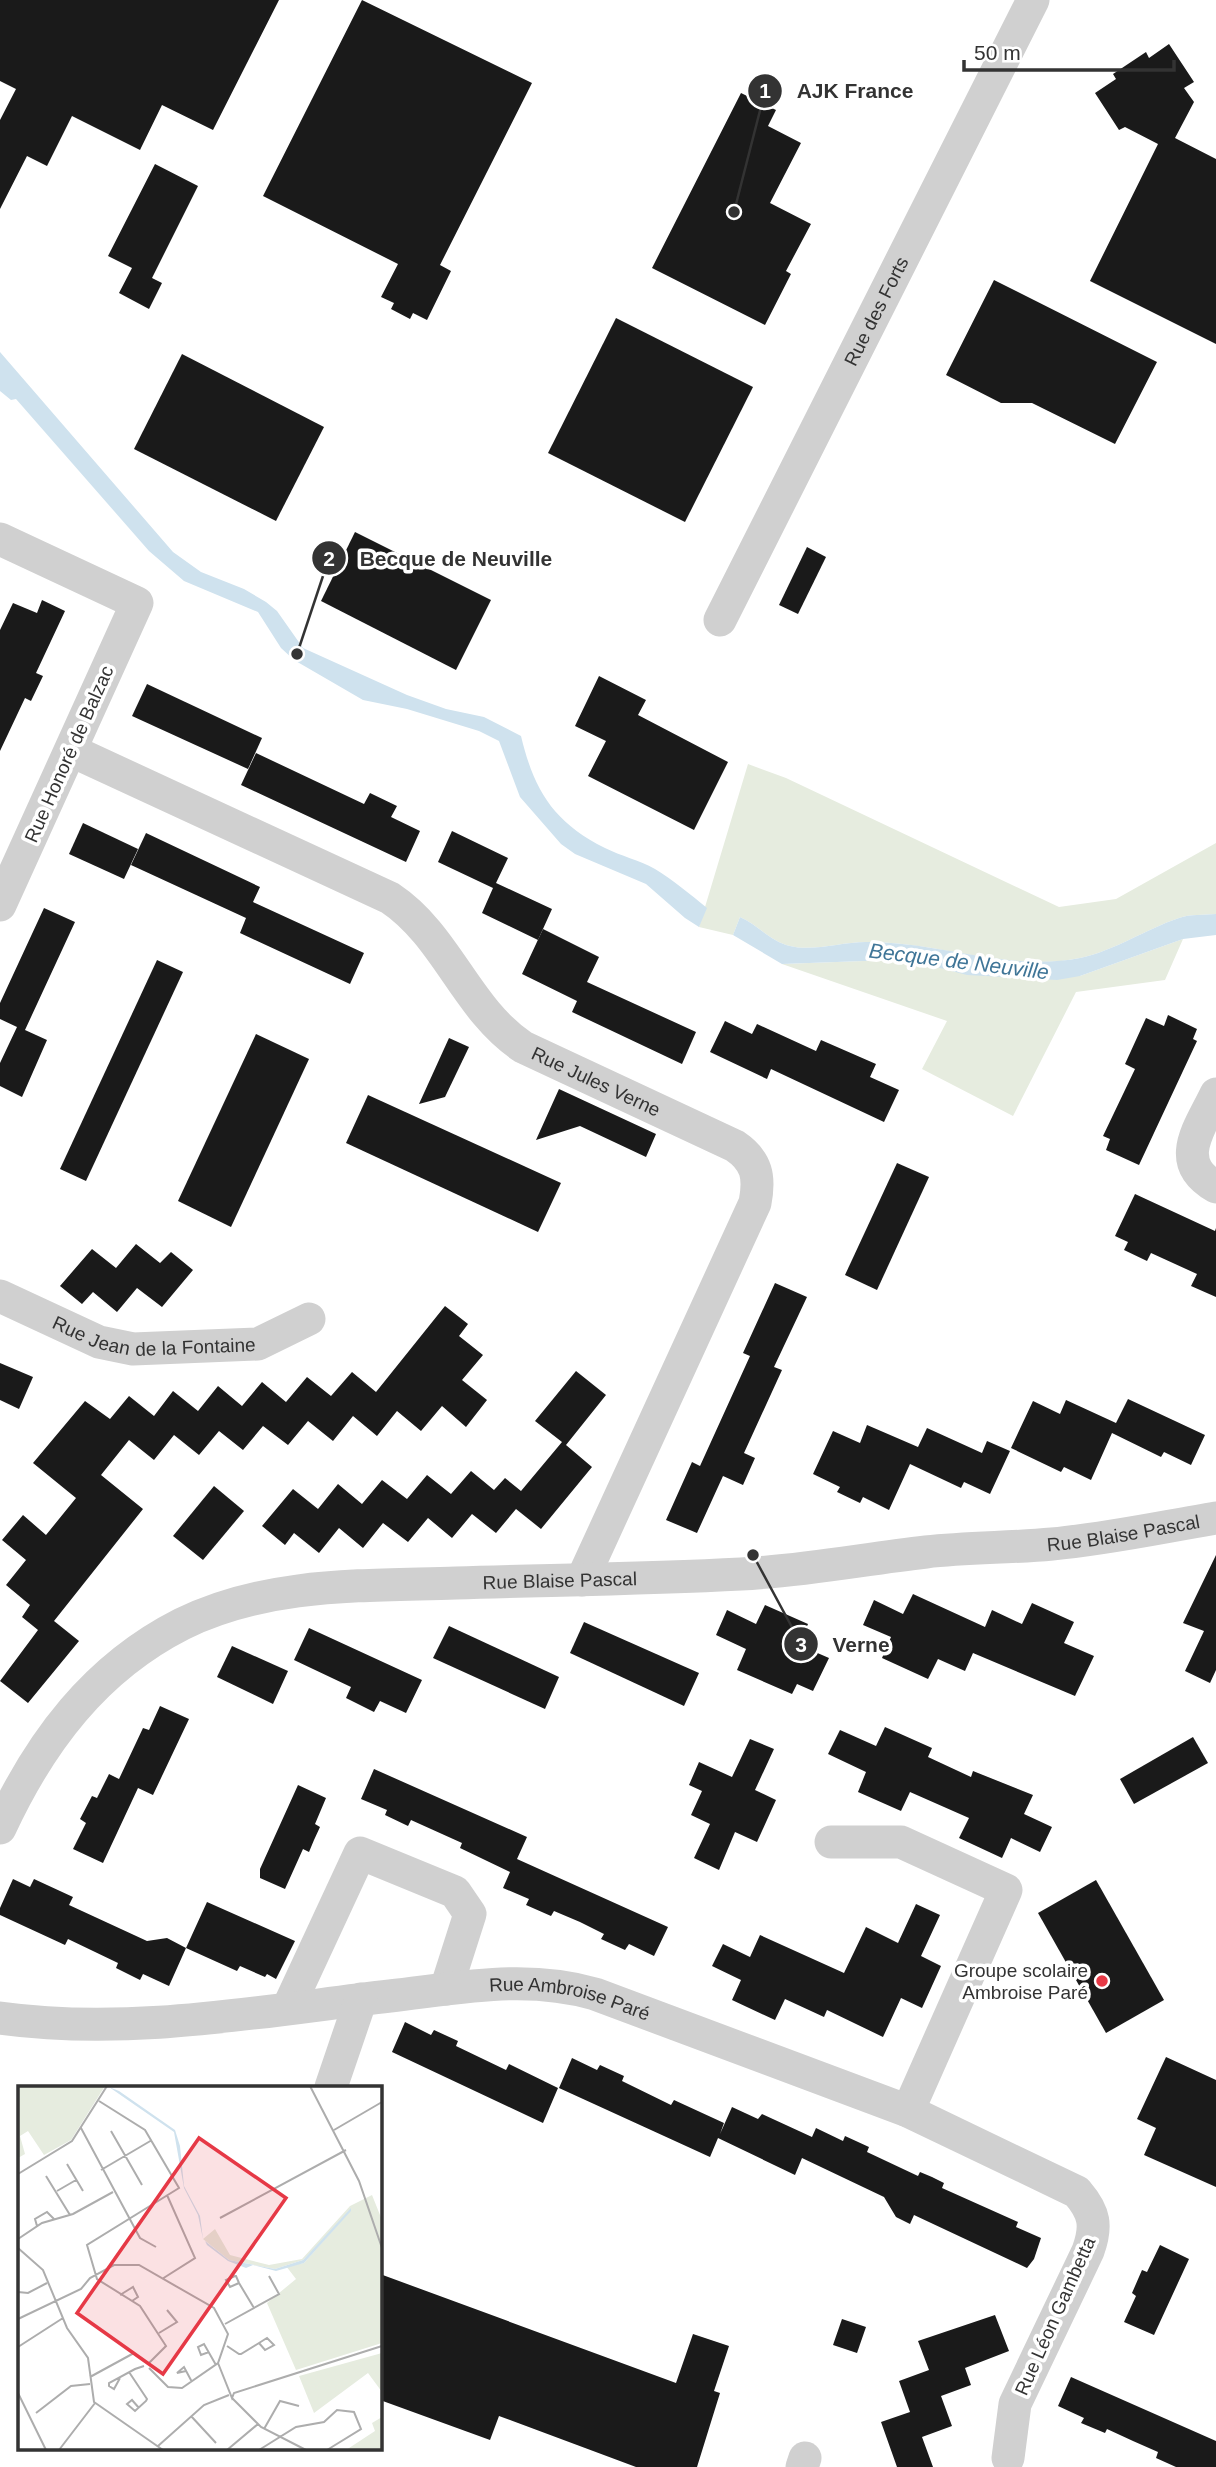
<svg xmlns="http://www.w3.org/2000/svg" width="1216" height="2467" viewBox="0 0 1216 2467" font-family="Arial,sans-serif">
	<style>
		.green { fill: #e6ecdf }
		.water { fill: #cfe2ee }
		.building { fill: #1a1a1a }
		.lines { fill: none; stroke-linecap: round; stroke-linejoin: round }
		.minor { stroke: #d0d0d0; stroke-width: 33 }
		.poi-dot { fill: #e63946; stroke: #fff; stroke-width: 2.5 }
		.labels { text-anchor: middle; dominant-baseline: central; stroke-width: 7; stroke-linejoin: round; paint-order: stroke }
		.street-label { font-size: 19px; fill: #333; stroke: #fff }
		.poi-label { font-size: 19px; fill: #333; stroke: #fff; text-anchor: end }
		.water-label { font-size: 21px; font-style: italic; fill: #3f7597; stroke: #fff }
		.inset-road { fill: none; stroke: #adadad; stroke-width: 2 }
		.view { fill: #e63946; fill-opacity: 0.15; stroke: #e63946; stroke-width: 3.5 }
		.inset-edge { fill: none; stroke: #333; stroke-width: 3.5 }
		.leader { fill: none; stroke: #333; stroke-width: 2.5 }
		.callout-dot { fill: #333; stroke: #fff; stroke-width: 2.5 }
		.mark-label { font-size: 21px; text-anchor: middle; font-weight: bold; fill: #fff }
		.callout-label { font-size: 21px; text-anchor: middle; font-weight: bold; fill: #333; stroke: #fff; stroke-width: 7; stroke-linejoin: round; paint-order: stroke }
	</style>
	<rect width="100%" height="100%" fill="#fff"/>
	<g class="green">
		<path d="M748,764L786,778L1059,907L1116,899L1216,843V914C1204,915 1190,914 1179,918C1146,929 1114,951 1080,958C1009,973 941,942 869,942C844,941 814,952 790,946C771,942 758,925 740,917L733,935L699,927Z"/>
		<polygon points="1183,939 1165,980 1076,992 1013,1116 922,1069 947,1021 782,964 891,960 1080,976"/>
	</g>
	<g class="water">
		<path d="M0,352L173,552L201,572L244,589L266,602L277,611L303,648L407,695L446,709L484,717L521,736C534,790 553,822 605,848C621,856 639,860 655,869C673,880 690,894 707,908L699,927L685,918L646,884L575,854L561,844L520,797L499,741L479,731L407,709L363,700L294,660L281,648L258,612L184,581L149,551L16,399L11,400L0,391Z"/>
		<path d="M1216,914V935L1183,939L1080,976L1057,980L967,975L925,964L891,960L782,964L733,935L740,917C758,925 771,942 790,946C814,952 844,941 869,942C941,942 1009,972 1080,958C1114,951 1146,929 1179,918C1190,914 1204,915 1216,914Z"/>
	</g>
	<g class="building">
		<polygon points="0,0 279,0 213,130 162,105 140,150 72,116 47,166 27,156 0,209 0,120 16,89 0,81"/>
		<polygon points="362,0 532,83 440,265 451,271 427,320 413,313 410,319 391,309 394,303 381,297 398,264 263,196"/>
		<polygon points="1169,44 1194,82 1184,88 1194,102 1175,138 1216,159 1216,344 1090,281 1158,144 1125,127 1119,130 1095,93 1116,79 1113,74 1146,52 1149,58"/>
		<polygon points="741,93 776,110 768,126 801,143 770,203 811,224 786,271 791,274 765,325 652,268"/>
		<polygon points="155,164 198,186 152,278 162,283 149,309 119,293 132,268 108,256"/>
		<polygon points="994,280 1157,362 1115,444 1032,403 1001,403 946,375"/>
		<polygon points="616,318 753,387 685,522 548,453"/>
		<polygon points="182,354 324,427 276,521 134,449"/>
		<polygon points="355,532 491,600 456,670 321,601"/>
		<polygon points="807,547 826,557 798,614 779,605"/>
		<polygon points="42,600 65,611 36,673 43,676 31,701 25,698 0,751 0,630 13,603 37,613"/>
		<polygon points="599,676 646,700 638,715 728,762 694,830 588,776 606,741 575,726"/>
		<polygon points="147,684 262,738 248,769 132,716"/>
		<polygon points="256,753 364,804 370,793 397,806 391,817 420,831 406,862 241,785"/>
		<polygon points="83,823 138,849 124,879 69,854"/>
		<polygon points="452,831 508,858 496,883 552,909 538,940 482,913 493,888 438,862"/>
		<polygon points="146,833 260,887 253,902 364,953 350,984 240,933 246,918 131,865"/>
		<polygon points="44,908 75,922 25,1030 47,1040 22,1097 0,1086 0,1063 17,1027 0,1019 0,1003"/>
		<polygon points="543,929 599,957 587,982 696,1032 682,1064 572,1012 577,1001 522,974"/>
		<polygon points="157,960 183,972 86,1181 60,1169"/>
		<polygon points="1168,1015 1197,1029 1193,1039 1197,1041 1139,1165 1106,1150 1110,1139 1103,1136 1135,1069 1125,1064 1146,1018 1164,1026"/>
		<polygon points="725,1021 752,1034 757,1024 816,1051 821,1040 876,1064 870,1077 899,1090 884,1122 771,1069 767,1079 710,1052"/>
		<polygon points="256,1034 309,1059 231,1227 178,1201"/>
		<polygon points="449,1038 469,1047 445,1097 419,1104"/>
		<polygon points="559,1089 656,1134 646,1157 580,1126 536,1140"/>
		<polygon points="368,1095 561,1183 538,1232 346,1143"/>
		<polygon points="897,1163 929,1177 877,1290 845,1275"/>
		<polygon points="1135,1194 1215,1231 1216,1228 1216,1297 1191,1286 1197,1274 1151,1253 1147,1261 1124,1250 1128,1242 1115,1236"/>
		<polygon points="136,1244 160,1263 171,1252 193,1270 162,1307 137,1288 117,1312 93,1292 82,1304 60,1286 92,1249 116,1268"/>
		<polygon points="775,1283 807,1297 774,1367 782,1370 744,1453 755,1458 743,1485 723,1476 697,1533 666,1520 692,1462 700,1466 750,1356 743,1353"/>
		<polygon points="445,1306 468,1324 459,1336 483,1355 462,1380 487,1400 466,1427 442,1406 421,1431 397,1411 377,1436 353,1416 333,1441 308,1421 288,1445 263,1426 243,1450 219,1431 199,1455 174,1435 154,1460 129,1440 101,1475 143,1509 54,1621 79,1641 28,1703 0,1681 38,1630 22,1617 30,1605 6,1585 26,1560 2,1540 23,1515 46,1535 76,1498 33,1463 85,1401 110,1419 129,1396 154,1416 173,1391 198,1411 218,1386 242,1406 262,1382 286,1402 307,1377 331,1396 352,1372 376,1392"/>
		<polygon points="0,1363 33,1377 19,1409 0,1400"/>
		<polygon points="576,1371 606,1395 566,1445 592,1467 541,1529 516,1509 496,1533 472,1514 452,1538 428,1518 408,1542 383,1523 363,1548 339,1528 319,1553 294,1533 285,1545 262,1526 293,1489 318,1509 338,1484 362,1504 382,1480 407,1499 427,1475 451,1494 471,1471 494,1490 505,1478 521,1491 562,1442 535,1421"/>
		<polygon points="1128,1399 1205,1435 1191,1465 1164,1452 1161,1457 1112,1433 1091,1480 1064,1467 1061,1472 1011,1448 1033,1401 1060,1414 1066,1400 1116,1423"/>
		<polygon points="867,1425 918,1447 927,1428 982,1453 987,1441 1010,1451 990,1494 964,1482 961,1488 910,1464 889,1510 863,1497 860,1503 837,1492 840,1487 813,1474 833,1431 860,1443"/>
		<polygon points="214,1486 244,1511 203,1560 173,1536"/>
		<polygon points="1216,1555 1216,1670 1210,1683 1185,1671 1204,1631 1183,1623"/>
		<polygon points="913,1594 985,1627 992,1610 1022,1624 1032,1603 1074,1622 1064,1643 1094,1656 1075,1696 973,1653 965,1671 938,1659 928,1679 882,1658 891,1637 863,1625 874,1600 903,1614"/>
		<polygon points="765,1605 808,1624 799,1645 829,1658 813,1691 797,1684 792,1694 737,1670 746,1649 716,1635 727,1610 756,1624"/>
		<polygon points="584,1622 699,1673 684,1706 570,1653"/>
		<polygon points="449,1626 559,1677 545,1709 433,1658"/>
		<polygon points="309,1628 422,1680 406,1713 380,1701 374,1712 346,1698 351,1687 294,1660"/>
		<polygon points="232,1646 288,1671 273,1704 217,1677"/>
		<polygon points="160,1706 189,1719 153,1795 138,1788 103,1863 73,1849 86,1823 80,1819 92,1796 97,1798 109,1774 119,1779 143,1728 149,1730"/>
		<polygon points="885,1727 932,1748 928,1757 971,1777 973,1771 1033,1795 1024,1814 1052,1827 1040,1852 1011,1838 1002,1858 959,1838 969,1818 910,1792 901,1811 858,1792 866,1772 828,1754 840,1730 876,1746"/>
		<polygon points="1193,1737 1208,1763 1134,1804 1120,1779"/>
		<polygon points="750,1739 774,1749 755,1790 776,1800 757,1842 735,1832 719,1870 694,1858 710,1824 691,1815 702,1791 689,1785 699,1762 732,1777"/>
		<polygon points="374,1769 527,1837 517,1859 668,1927 654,1956 629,1944 625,1950 601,1939 604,1934 580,1922 554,1911 551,1916 526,1905 529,1899 503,1888 510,1872 460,1848 462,1843 411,1820 408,1826 385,1815 387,1810 361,1799"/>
		<polygon points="298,1785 326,1798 315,1824 320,1827 314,1840 309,1852 303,1849 285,1889 260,1878 260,1869"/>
		<polygon points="13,1879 30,1887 34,1879 73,1897 69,1905 147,1941 167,1938 186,1948 169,1986 143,1974 140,1980 116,1968 118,1963 68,1939 65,1945 0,1915 0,1908"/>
		<polygon points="1096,1880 1164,2000 1106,2033 1038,1913"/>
		<polygon points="207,1902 295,1941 276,1979 267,1974 265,1977 240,1966 237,1971 186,1948"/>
		<polygon points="916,1904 940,1915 921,1956 941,1966 922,2008 901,1998 883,2037 827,2010 824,2017 785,1999 775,2020 732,2000 741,1980 712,1966 723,1944 750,1957 760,1935 844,1973 866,1927 898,1943"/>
		<polygon points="405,2022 431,2035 434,2030 458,2041 456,2046 506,2070 509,2064 558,2088 543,2123 392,2052"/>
		<polygon points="1166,2057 1216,2080 1216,2187 1144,2155 1156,2128 1137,2119"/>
		<polygon points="572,2058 597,2070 600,2065 624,2076 622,2081 671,2105 674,2100 724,2123 720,2134 732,2107 758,2119 762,2114 812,2137 816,2128 843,2141 845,2136 869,2147 867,2152 918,2176 920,2172 932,2177 944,2183 942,2188 1018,2222 1016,2227 1041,2238 1034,2259 1027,2268 914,2215 910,2224 896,2217 884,2197 802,2158 795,2175 718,2138 710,2157 559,2088"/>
		<polygon points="1160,2245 1189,2259 1154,2335 1124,2322 1136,2296 1132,2293 1142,2270 1147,2272"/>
		<polygon points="380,2274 676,2383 693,2334 729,2346 714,2391 720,2393 697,2467 636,2467 499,2416 490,2440 380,2400"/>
		<polygon points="995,2315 1009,2351 965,2368 971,2385 941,2396 952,2426 922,2437 933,2467 897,2467 881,2422 910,2412 899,2381 929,2370 918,2341"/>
		<polygon points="842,2319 866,2327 857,2353 833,2345"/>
		<polygon points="1071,2377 1216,2441 1216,2467 1176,2467 1156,2458 1158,2452 1133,2441 1107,2429 1105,2433 1081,2423 1084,2418 1058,2406"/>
	</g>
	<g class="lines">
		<g class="minor">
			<polyline points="0,539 137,603 0,905"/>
			<path id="s1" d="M720,620L1033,0"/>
			<path id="s2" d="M72,751L390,898C447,936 466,1009 523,1047L735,1146C757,1161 760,1177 755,1203L582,1580"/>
			<path d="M1216,1094C1200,1128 1172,1162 1216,1187"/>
			<path id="s3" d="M0,1296L99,1342L133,1349L258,1344L309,1319"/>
			<path id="s4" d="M0,1828C40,1742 95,1668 182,1624C267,1582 363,1586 456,1583C551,1580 646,1579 741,1574C803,1571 864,1559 926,1552C968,1547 1010,1548 1052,1544C1107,1539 1162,1527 1216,1518"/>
			<polyline points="831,1842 901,1842 1006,1890 908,2111"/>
			<polyline points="288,2008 360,1853 455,1892 470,1914 446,1989"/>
			<path id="s5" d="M0,2018C130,2036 261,2011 390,1996C460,1988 526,1974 595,1994L908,2111L1077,2192C1095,2213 1097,2226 1088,2251L1015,2404L1008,2458"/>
			<polyline points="331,2087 361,1999"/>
			<polyline points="802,2467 805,2458"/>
		</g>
	</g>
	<circle class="poi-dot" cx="1102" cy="1981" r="7"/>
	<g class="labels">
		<g class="street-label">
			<text stroke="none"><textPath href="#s1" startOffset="346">Rue des Forts</textPath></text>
			<text transform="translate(69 754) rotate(-66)">Rue Honoré de Balzac</text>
			<text stroke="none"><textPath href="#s2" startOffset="632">Rue Jules Verne</textPath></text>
			<text stroke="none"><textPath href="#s3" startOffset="163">Rue Jean de la Fontaine</textPath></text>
			<text stroke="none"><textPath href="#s4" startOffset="1228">Rue Blaise Pascal</textPath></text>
			<text stroke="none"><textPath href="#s4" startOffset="662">Rue Blaise Pascal</textPath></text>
			<text stroke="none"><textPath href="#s5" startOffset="574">Rue Ambroise Paré</textPath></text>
			<text transform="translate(1055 2316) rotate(-66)">Rue Léon Gambetta</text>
		</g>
		<g class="poi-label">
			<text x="1088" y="1970">Groupe scolaire<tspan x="1088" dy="22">Ambroise Paré</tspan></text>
		</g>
		<g class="water-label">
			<text transform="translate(959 961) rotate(7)">Becque de Neuville</text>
		</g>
	</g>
	<g transform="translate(18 2086)">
		<rect width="364" height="364" fill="#fff"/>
		<path d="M0,0H87L53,54L26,69L10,45L2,50L7,68L0,72ZM354,109L364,134V257L278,284L249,217L278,193L268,180L286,177L333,124L285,174L257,183L211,174L185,153L197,143L212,169L251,179L284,173L332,120ZM364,267V306L350,287L296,327L281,290ZM364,331V364H328L357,345L354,337Z" fill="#e6ecdf"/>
		<path d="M91,1L101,5L157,44L162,60L166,100L182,130L185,153L180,129L166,102L156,46ZM333,122V125L286,177L258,185L235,179L228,182L210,175L189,159L187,155L211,174L257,183L285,174Z" fill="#cfe2ee"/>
		<path class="inset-road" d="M292,0L341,95L364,162M81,15L127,44L161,102L69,159L79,193L122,220L148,260L131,277M63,42L122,152L138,161M316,44L364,16M93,45L124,99M49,78L65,105M83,84L134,54M0,88L54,55L89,0M28,90L52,129M39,105L58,94M202,132L328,64M19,140L17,133L29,126L36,133M0,153L24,137L55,128L95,106M0,162L25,184L49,242L70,272L76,316L145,364M144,193L177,172L149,109M221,197L212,201L208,194L217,190H218L221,197L236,222M0,206L10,207L29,197M102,209L115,201L120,211L114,215M0,233L63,203L72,192L96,179H121L196,222L210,248L200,277L164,302L150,301L131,282M207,238L261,208L251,190M141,247L159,236L149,224M209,260L221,268H223L241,257L249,252L256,259L247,264L241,257M0,261L45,232M191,266L183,269L180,261L186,258L198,279M200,277L214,312L216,307L364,260M168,285L159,287L166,281L174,296M111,286L129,313L128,315L117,325L109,318L114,314L121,322M72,291L116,267M102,292L96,303L91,300V297L117,283L126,280M0,307L28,364M214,312L243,341L288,364M18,327L53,300L72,298M173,330L198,357M246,343L262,315L281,320M140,360L186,319L211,309M41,364L77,317M209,364L240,338M241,364L278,341L306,336L319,324L336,326L343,343L309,364"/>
		<path class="view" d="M181,52L268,112L145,288L59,227Z"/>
		<rect width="364" height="364" class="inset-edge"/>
	</g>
	<path class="leader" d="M734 212L765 91M297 654L329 558M753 1555L801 1644"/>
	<g class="callout-dot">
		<circle cx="734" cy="212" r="7"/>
		<circle cx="297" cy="654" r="7"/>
		<circle cx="753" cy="1555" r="7"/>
		<circle cx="765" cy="91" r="18"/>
		<circle cx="329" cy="558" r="18"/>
		<circle cx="801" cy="1644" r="18"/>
	</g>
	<g class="mark-label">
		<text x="765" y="98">1</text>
		<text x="329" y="566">2</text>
		<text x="801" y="1652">3</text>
	</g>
	<g class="callout-label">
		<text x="855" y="98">AJK France</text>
		<text x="456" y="566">Becque de Neuville</text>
		<text x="861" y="1652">Verne</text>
	</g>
	<path d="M964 60v10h210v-10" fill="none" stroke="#333333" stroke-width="3.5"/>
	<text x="974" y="60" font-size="21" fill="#333333" stroke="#ffffff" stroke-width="5" paint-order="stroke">50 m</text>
</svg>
